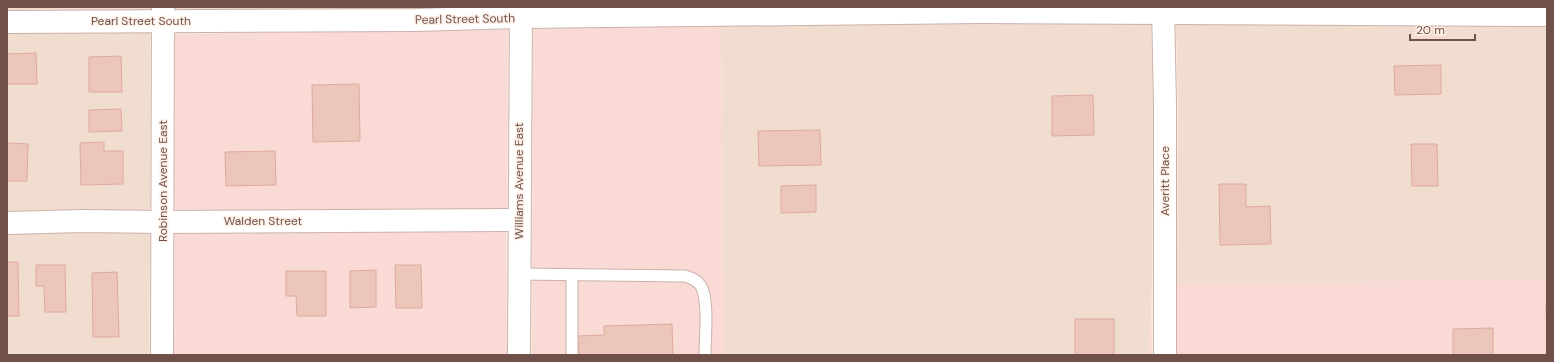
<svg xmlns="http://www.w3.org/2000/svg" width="1554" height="362" viewBox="0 0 1554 362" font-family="'DM Sans',sans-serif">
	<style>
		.residential { fill: #f1dcd0 }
		.commercial { fill: #fadad5 }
		.building { fill: #edc6bb; stroke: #deaa9c }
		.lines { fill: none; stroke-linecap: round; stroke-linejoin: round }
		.service-casing { stroke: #c9b2a9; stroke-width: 13 }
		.minor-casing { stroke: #c9b2a9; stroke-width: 24 }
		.service { stroke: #fff; stroke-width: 11 }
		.minor { stroke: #fff; stroke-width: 22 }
		.labels { text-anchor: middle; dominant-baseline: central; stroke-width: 3; stroke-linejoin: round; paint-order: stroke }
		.street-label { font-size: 12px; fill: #6f514a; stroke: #fdf0e6 }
	</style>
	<rect width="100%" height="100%" fill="#faece1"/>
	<g class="residential">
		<polygon points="7,7 150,7 150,10 7,11"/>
		<polygon points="175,7 500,7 416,9 175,10"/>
		<polygon points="982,23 1151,24 1153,106 1152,284 1149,355 724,355 721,26"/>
		<polygon points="1176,24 1547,26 1547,279 1177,284 1178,105"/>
		<polygon points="150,32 150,211 7,212 7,33"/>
		<polygon points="83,232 150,233 149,355 7,355 7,234"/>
	</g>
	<g class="commercial">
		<polygon points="721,26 724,355 532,355 533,29"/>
		<polygon points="508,30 507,209 175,211 175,34"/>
		<polygon points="506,231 507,355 174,355 175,233"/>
		<polygon points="1547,279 1547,355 1177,355 1177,284"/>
		<polygon points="1151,284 1152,355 1149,355"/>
	</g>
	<g class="building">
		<polygon points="36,53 37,84 7,84 7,54"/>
		<polygon points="121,56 122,92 89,92 89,57"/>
		<polygon points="1441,65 1441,94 1395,95 1394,66"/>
		<polygon points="359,84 360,141 313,142 312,85"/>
		<polygon points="1093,95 1094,135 1052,136 1052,96"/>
		<polygon points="121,109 122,131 89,132 89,110"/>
		<polygon points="820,130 821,165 759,166 758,131"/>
		<polygon points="104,142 104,151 123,151 123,184 81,185 80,143"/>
		<polygon points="7,143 28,144 27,181 7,181"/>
		<polygon points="1411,144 1437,144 1438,186 1412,186"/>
		<polygon points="275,151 276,185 226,186 225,152"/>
		<polygon points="1219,184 1246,184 1246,207 1270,206 1271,244 1220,245"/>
		<polygon points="816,185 816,212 781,213 781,186"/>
		<polygon points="7,262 18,262 19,316 7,316"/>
		<polygon points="36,265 65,265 66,312 45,312 44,286 36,286"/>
		<polygon points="395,265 421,265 422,308 396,308"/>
		<polygon points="376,270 376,307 350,308 350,271"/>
		<polygon points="286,271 326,271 326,316 297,316 296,296 286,296"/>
		<polygon points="117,272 119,337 93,337 92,273"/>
		<polygon points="1546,305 1547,305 1547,344"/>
		<rect x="1075" y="319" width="39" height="36"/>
		<polygon points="672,324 673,355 579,355 578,336 604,335 604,326"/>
		<polygon points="1493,328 1493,355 1453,355 1453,329"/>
	</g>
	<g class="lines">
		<g class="service-casing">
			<g id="service">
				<path d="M519,274L685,276C692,278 697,280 701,286C709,301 705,337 705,355"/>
				<polyline points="572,275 572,355"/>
			</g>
		</g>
		<g class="minor-casing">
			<g id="minor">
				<polyline points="1163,7 1165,105 1165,355"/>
				<polyline points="7,22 416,20 521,17 982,12 1547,15"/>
				<polyline points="7,223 83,221 163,222 519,220"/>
				<polyline points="162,355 163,7"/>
				<polyline points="519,355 521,7"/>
			</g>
		</g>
		<use href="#service" class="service"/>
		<use href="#minor" class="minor"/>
	</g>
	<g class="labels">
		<g class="street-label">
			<text transform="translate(465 19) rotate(-1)">Pearl Street South</text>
			<text x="141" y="21">Pearl Street South</text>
			<text transform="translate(163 181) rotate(-90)">Robinson Avenue East</text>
			<text transform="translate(519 181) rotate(-90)">Williams Avenue East</text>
			<text transform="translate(1165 181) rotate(-90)">Averitt Place</text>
			<text x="263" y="221">Walden Street</text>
		</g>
	</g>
	<rect width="1554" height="362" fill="none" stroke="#6f514a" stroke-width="16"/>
	<path d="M1410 34v6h65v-6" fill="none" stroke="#6f514a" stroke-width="2"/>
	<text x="1416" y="34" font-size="12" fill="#6f514a" stroke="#fdf0e6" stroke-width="3" paint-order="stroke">20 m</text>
</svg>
